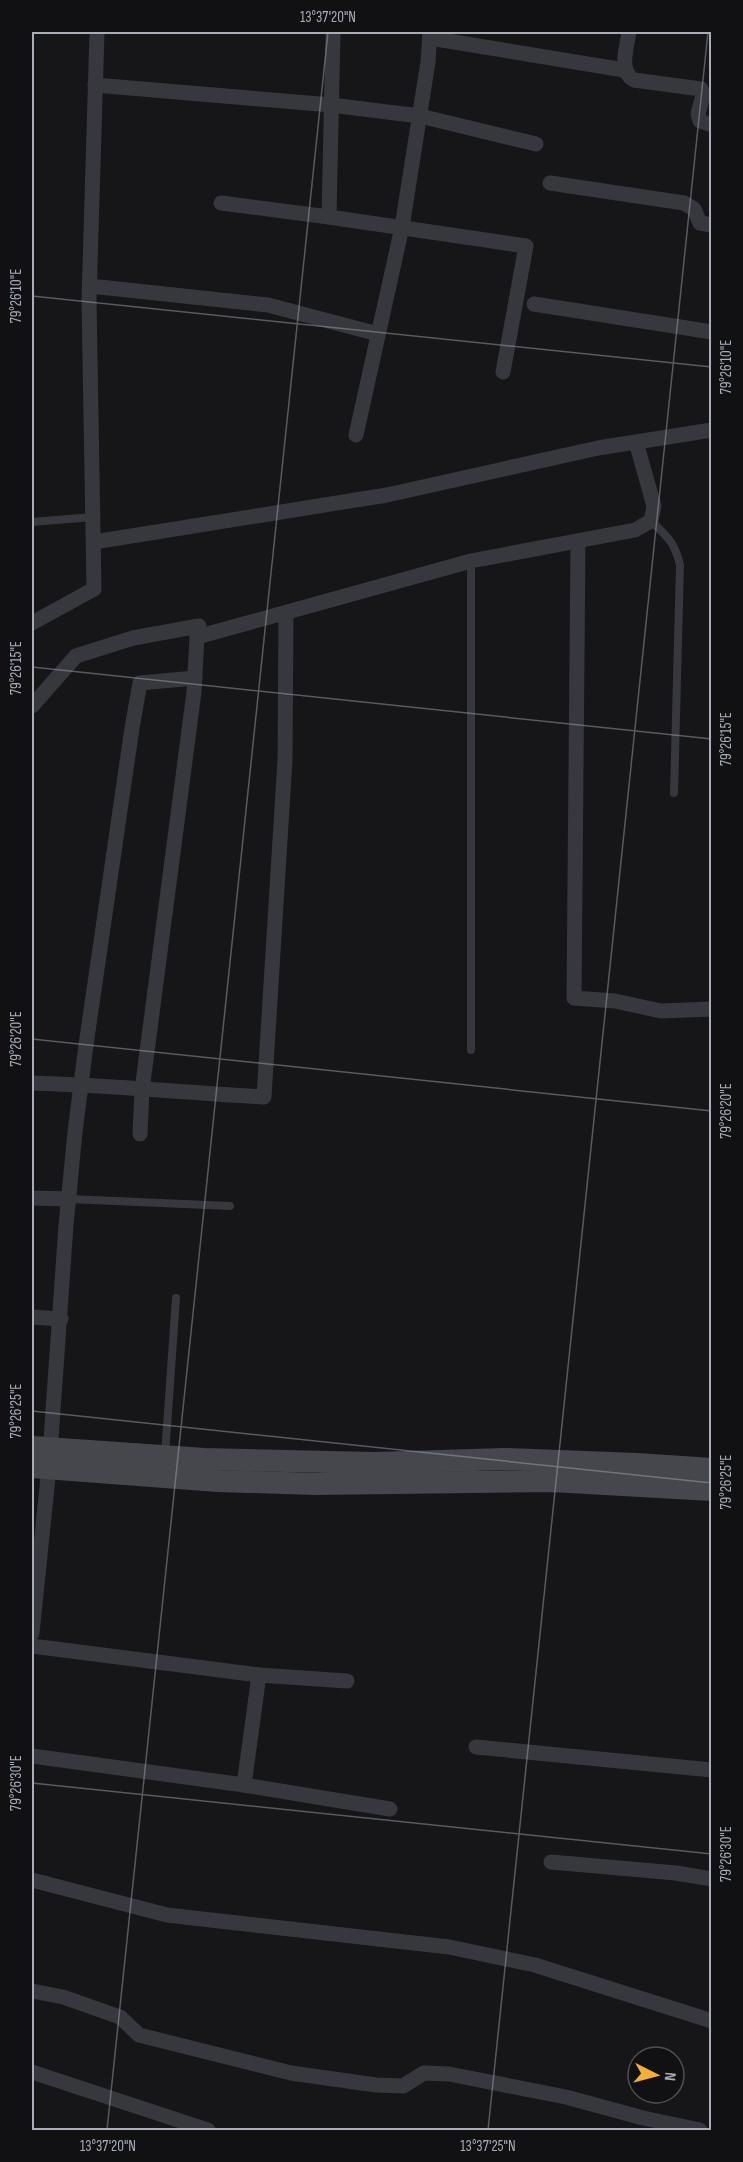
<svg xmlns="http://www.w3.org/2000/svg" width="743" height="2162" viewBox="0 0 743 2162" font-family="'Sofia Sans Condensed',sans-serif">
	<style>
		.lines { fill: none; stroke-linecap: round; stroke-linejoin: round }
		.lane { stroke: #37383d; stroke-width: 8 }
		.street { stroke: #37383d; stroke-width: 15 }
		.secondary { stroke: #45474d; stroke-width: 22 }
		.ticks { fill: none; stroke: #a8adb8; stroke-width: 1.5; stroke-opacity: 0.45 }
		.neatline { fill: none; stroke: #a8adb8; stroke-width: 2 }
		.ticks-label { font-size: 15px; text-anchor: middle; fill: #a8adb8 }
	</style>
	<rect width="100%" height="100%" fill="#161618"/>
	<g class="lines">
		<g class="lane">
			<path d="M651,521C667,536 675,543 680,565L674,793"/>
			<polyline points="32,522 93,517"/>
			<polyline points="471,561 471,1050"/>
			<polyline points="69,1199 230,1206"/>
			<polyline points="165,1455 176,1298"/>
		</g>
		<g class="street">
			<path d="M629,32C627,47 618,71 634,80L701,89L703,95L698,114L700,121L712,125"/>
			<polyline points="430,38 624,70"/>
			<polyline points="95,85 331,105 420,116 536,144"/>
			<polyline points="550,183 684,203 694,209 700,223 712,225"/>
			<polyline points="221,203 329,217 333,32"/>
			<polyline points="329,217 526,246 503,372"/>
			<polyline points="90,286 268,305 378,334"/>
			<polyline points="534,304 712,332"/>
			<polyline points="356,435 402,227 428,62 430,32"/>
			<polyline points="94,542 387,495 598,448 712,430"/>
			<polyline points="578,542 574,998 615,1001 661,1011 712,1009"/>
			<polyline points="32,623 94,589 89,300 97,32"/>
			<polyline points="32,706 76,656 133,638 199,626 197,637"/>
			<path d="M32,1083C109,1085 186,1093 264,1097L285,760L286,614"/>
			<polyline points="140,1134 142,1090 194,692 197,637 471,561 635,530 651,521 654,506 636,442"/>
			<polyline points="32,1198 69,1199"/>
			<polyline points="32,1317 61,1319"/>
			<polyline points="32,1633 49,1468 66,1225 75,1132 86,1045 132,728 140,683 195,678"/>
			<polyline points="32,1646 259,1675 244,1785 32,1756"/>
			<polyline points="259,1675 347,1681"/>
			<polyline points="476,1747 712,1770"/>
			<polyline points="244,1785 390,1809"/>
			<polyline points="551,1862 676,1873 712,1879"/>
			<polyline points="32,1880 167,1915 449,1947 535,1965 712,2021"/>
			<polyline points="32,1991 63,1997 120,2017 139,2035 291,2073 376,2085 403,2086 424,2073 449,2074 566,2097 643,2118 700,2130"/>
			<polyline points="32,2072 208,2130"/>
		</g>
		<g class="secondary">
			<polyline points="32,1447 204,1459 375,1463 505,1459 637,1464 712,1469"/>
			<polyline points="32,1467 218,1481 315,1484 552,1481 712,1490"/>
		</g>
	</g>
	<path class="ticks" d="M32,296L712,367M32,667L712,739M32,1039L712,1111M32,1411L712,1483M32,1783L712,1854M107,2130L328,32M488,2130L708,32"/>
	<rect width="743" height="2162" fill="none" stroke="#111113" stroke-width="66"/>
	<g transform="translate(656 2075) rotate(96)"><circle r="28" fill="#111113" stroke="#4d4f55" stroke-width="1.5"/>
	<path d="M0-4.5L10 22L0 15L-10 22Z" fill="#f2b134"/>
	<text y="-9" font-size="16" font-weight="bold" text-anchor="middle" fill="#a8adb8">N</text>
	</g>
	<rect x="33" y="33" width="677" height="2096" class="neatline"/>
	<g class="ticks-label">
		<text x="328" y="22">13°37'20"N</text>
		<text transform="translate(16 296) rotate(-90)" y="5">79°26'10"E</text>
		<text transform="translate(726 367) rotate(-90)" y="5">79°26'10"E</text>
		<text transform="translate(16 668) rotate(-90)" y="5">79°26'15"E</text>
		<text transform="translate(726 739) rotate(-90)" y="5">79°26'15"E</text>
		<text transform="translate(16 1039) rotate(-90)" y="5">79°26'20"E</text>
		<text transform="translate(726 1111) rotate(-90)" y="5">79°26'20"E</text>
		<text transform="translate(16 1411) rotate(-90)" y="5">79°26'25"E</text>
		<text transform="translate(726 1482) rotate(-90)" y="5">79°26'25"E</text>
		<text transform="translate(16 1783) rotate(-90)" y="5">79°26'30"E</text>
		<text transform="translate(726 1854) rotate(-90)" y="5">79°26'30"E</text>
		<text x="108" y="2151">13°37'20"N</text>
		<text x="488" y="2151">13°37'25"N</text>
	</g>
</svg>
